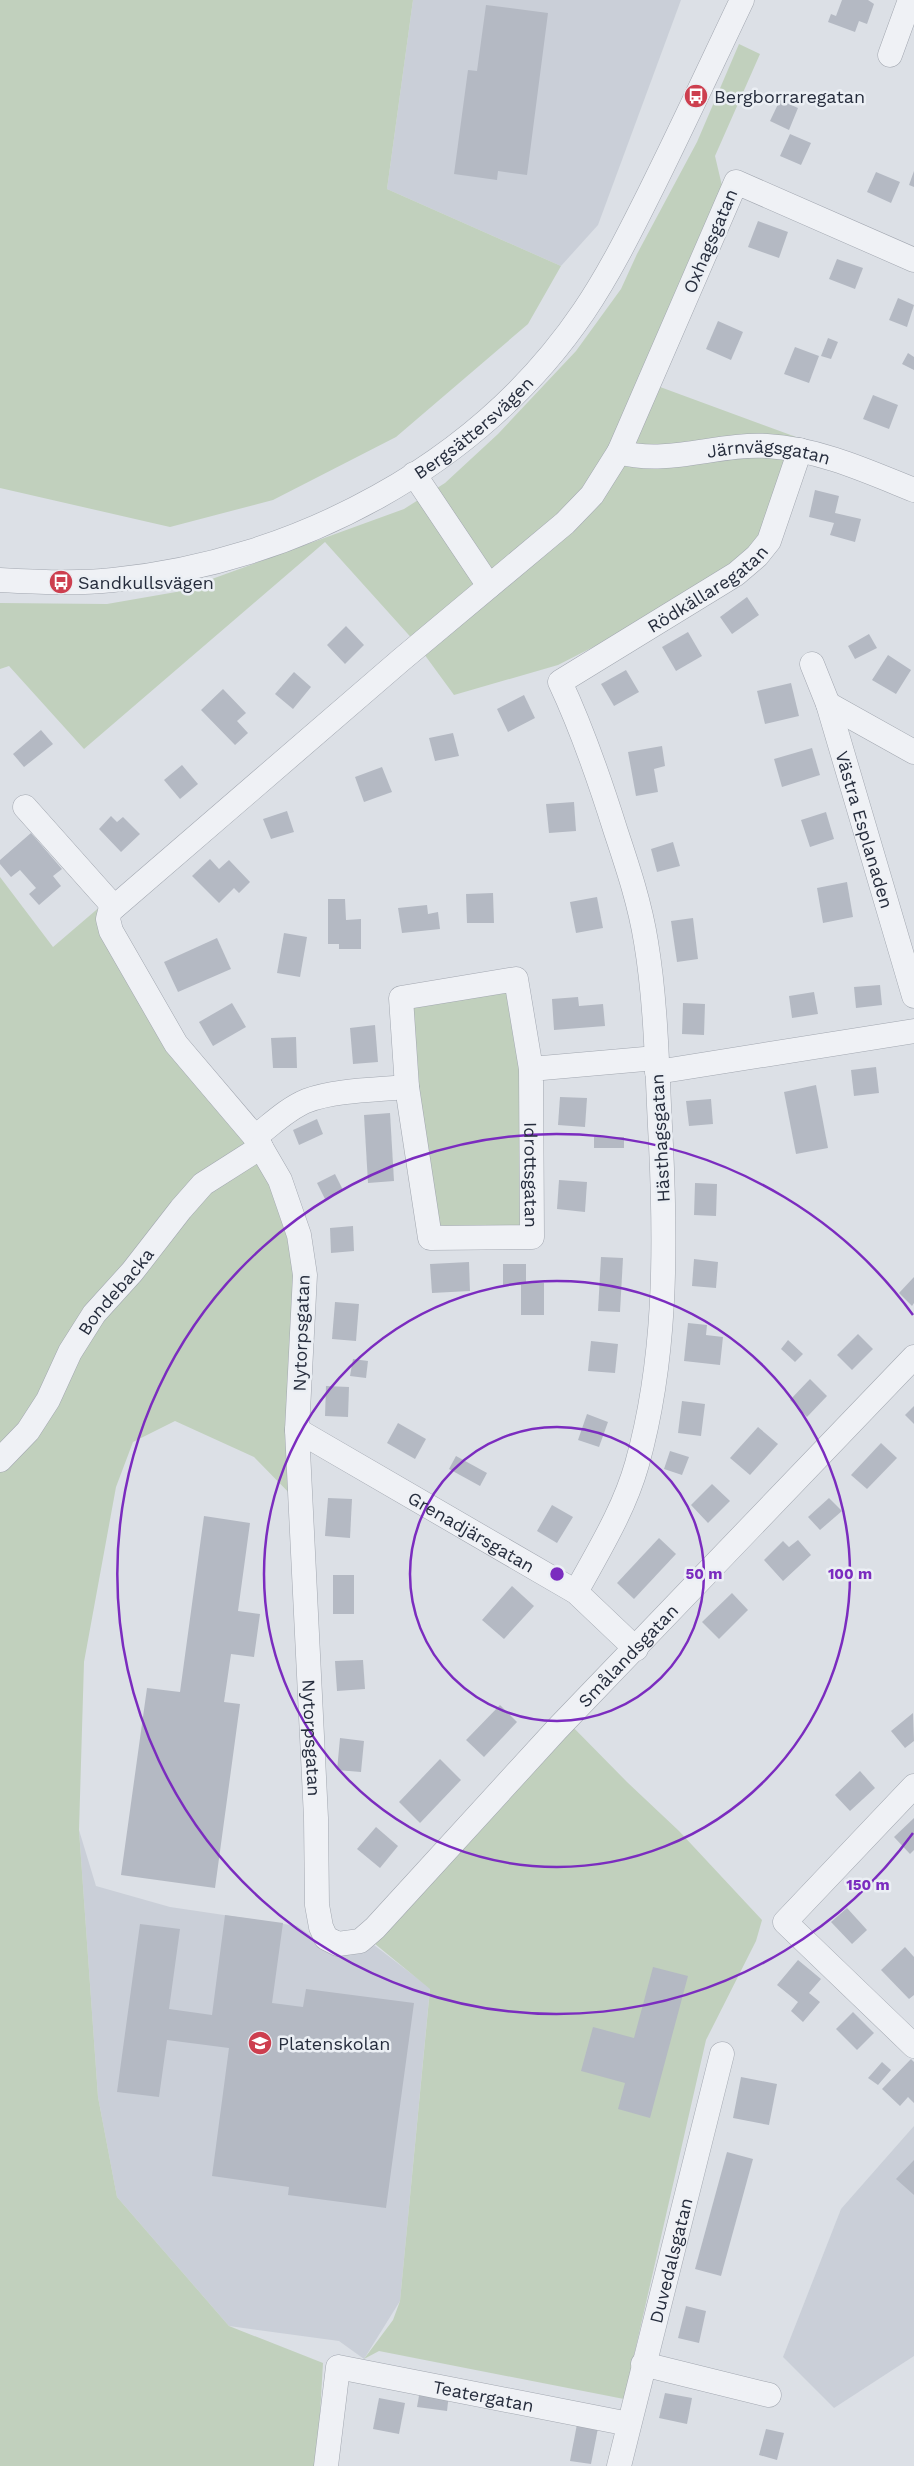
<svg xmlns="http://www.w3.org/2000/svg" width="914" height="2466" viewBox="0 0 914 2466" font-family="'Work Sans',sans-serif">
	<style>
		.built { fill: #cacfd8 }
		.green { fill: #c1d0bd }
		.building { fill: #b4b9c3 }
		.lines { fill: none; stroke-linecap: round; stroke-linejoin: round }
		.minor-casing { stroke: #a2a7b0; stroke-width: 25 }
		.minor { stroke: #eff1f5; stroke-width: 24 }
		.ring { fill: none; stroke: #7b2cbf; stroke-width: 2.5 }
		.labels { text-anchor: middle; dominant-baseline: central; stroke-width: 5; stroke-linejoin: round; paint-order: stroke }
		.poi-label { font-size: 18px; fill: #262d3d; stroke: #ebeff4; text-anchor: start }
		.street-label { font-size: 18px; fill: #262d3d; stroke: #ebeff4 }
		.centre { fill: #7b2cbf; stroke: #ebeff4; stroke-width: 2.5 }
		.ring-label { font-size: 15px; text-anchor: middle; font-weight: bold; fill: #7b2cbf; stroke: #ebeff4; stroke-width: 5; stroke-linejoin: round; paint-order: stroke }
	</style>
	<rect width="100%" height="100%" fill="#dce0e6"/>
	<g class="built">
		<polygon points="413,0 681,0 598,225 561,266 387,189"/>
		<polygon points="79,1830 96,1886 170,1907 297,1926 314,1938 342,1952 374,1945 430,1988 400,2301 364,2359 339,2341 229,2326 117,2197 98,2097"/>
		<polygon points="914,2126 914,2356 834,2408 783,2357 841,2209"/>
	</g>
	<g class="green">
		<polygon points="0,0 413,0 387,189 561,266 528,324 396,437 273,500 170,527 0,488"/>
		<polygon points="739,44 760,54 715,156 727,207 652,384 818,445 770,537 724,580 558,665 454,695 416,643 325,542 84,749 9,666 0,669 0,603 107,604 176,592 404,509 445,483 498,434 576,351 621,289 637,254 697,142"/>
		<polygon points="0,877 53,947 116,893 116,930 307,1242 299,1503 254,1457 175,1421 133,1442 116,1487 84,1662 79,1830 98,2097 117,2197 229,2326 323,2363 317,2466 0,2466"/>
		<polygon points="513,980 532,1235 437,1225 404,997"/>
		<polygon points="565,1719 627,1782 679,1831 762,1920 756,1941 706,2040 624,2399 379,2351 364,2359 393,2320 400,2301 430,1989 369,1939"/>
	</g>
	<g class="building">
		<polygon points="842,0 868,0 874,4 867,24 859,21 855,32 828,22 831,14 836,16"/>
		<polygon points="486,5 548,13 527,175 498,171 497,180 454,174 468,70 477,71"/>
		<polygon points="780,100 798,108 789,130 770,121"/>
		<polygon points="790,134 811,143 801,165 780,156"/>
		<polygon points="914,171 914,187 909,185"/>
		<polygon points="876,172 900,182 891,203 867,192"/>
		<polygon points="758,221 788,232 779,258 748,247"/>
		<polygon points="837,259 863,268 855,289 829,279"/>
		<polygon points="898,298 914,305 907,327 889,320"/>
		<polygon points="718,321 743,332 731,360 706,349"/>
		<polygon points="828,338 838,342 831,359 821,356"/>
		<polygon points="795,347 819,356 809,383 784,374"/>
		<polygon points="908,353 914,357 914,370 902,364"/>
		<polygon points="873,395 898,405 889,429 863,419"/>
		<polygon points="815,490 839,496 835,513 861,519 855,542 830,535 834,523 809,517"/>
		<polygon points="747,597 759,615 732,634 720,617"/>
		<polygon points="346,626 364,645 345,664 327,645"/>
		<polygon points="688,632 702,656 676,671 662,647"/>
		<polygon points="869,634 877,648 855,659 848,646"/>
		<polygon points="888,655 911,670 896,694 872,680"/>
		<polygon points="626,670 639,692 614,706 601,684"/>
		<polygon points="294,672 311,687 293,709 275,694"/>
		<polygon points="791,683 799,716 765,724 757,691"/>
		<polygon points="223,689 246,713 237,721 248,733 235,745 201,710"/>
		<polygon points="524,695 535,718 508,732 497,709"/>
		<polygon points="41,730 53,744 24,767 13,754"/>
		<polygon points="453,733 459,756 435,761 429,738"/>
		<polygon points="662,746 665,766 654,769 658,792 636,796 628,752"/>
		<polygon points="812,748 820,775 782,787 774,759"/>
		<polygon points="182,765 198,784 180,799 164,780"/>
		<polygon points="382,767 392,792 364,802 355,777"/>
		<polygon points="574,802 576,831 549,833 546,804"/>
		<polygon points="287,811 294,832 271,839 263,819"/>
		<polygon points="826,812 834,839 810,847 801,820"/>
		<polygon points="111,816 117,822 123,817 140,834 121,852 99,829"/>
		<polygon points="31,833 62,869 53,876 61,886 39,905 29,894 36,888 20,870 11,877 0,864 0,860"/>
		<polygon points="673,842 680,866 657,872 651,849"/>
		<polygon points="210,859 219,869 229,860 250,882 239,893 234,888 219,903 192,876"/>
		<polygon points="847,882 853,917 823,923 817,888"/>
		<polygon points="493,893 494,923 467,923 466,894"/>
		<polygon points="597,897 603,928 576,933 570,902"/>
		<polygon points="328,899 345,899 346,920 361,919 361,949 339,949 339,944 328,944"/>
		<polygon points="427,905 428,914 438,912 440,929 402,933 398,908"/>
		<polygon points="693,918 698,959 677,962 671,921"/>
		<polygon points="284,933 307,937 300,977 277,973"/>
		<polygon points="217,938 231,969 178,992 164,962"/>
		<polygon points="880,985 882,1005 856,1008 854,987"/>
		<polygon points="814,992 818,1014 792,1018 789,996"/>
		<polygon points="578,997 579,1006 603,1004 605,1026 554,1030 552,999"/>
		<polygon points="232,1003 246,1027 213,1046 199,1022"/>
		<polygon points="683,1003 705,1004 704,1035 682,1034"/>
		<polygon points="375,1025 378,1062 353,1064 350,1028"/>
		<polygon points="296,1037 297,1068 273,1068 271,1038"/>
		<polygon points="876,1067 879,1093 854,1096 851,1070"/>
		<polygon points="816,1085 828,1148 796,1154 784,1092"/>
		<polygon points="560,1097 587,1098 585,1127 558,1125"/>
		<polygon points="711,1099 713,1124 689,1126 686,1101"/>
		<polygon points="390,1113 394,1181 368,1183 364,1115"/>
		<polygon points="317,1119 323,1134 299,1145 293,1130"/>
		<rect x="594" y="1137" width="30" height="11"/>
		<polygon points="335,1174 343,1190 325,1199 317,1183"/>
		<polygon points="559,1180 587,1182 585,1212 557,1209"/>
		<polygon points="695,1183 717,1184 716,1216 694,1215"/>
		<polygon points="353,1226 354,1251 331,1253 330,1228"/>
		<polygon points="601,1257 623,1258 620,1312 598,1311"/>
		<polygon points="694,1259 718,1262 716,1288 692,1286"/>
		<polygon points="469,1262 470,1291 432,1293 430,1264"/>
		<polygon points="503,1264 526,1264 526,1283 544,1283 544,1315 521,1315 521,1285 503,1285"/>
		<polygon points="914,1277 914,1303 912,1306 899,1293"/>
		<polygon points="335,1302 359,1304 356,1341 332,1339"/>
		<polygon points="688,1323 707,1325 706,1335 723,1337 720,1365 684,1361"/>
		<polygon points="858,1334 873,1349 852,1370 837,1355"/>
		<polygon points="788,1340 803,1354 795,1362 781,1349"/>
		<polygon points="591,1341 618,1344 615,1373 588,1371"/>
		<polygon points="353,1359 368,1361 366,1378 350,1376"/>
		<polygon points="810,1379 827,1396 807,1417 790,1400"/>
		<polygon points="326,1386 349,1387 348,1417 325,1416"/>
		<polygon points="682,1401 705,1404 701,1436 678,1433"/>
		<polygon points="914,1406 914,1424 905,1415"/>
		<polygon points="587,1414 608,1422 599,1447 578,1440"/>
		<polygon points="398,1423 426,1439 415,1459 387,1443"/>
		<polygon points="758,1427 778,1444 750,1475 730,1458"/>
		<polygon points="881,1443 897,1458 867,1489 851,1475"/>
		<polygon points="670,1451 689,1457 682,1475 664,1469"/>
		<polygon points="456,1456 487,1473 480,1486 449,1469"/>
		<polygon points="712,1484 730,1501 708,1523 691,1505"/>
		<polygon points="328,1498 352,1499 350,1538 325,1536"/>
		<polygon points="829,1498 842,1511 820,1530 808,1517"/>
		<polygon points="552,1505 573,1517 557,1543 537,1531"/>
		<polygon points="204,1516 250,1523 238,1611 260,1614 254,1657 231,1654 224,1702 240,1704 215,1888 121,1875 147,1688 180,1692"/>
		<polygon points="659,1538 676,1554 634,1599 617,1583"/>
		<polygon points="798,1540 811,1555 783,1581 764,1560 783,1541 789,1547"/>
		<rect x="333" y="1575" width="21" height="39"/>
		<polygon points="512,1586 534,1606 504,1639 482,1620"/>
		<polygon points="732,1593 748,1610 719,1639 702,1622"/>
		<polygon points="363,1660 365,1689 337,1691 335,1661"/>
		<polygon points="500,1705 517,1722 484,1757 466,1740"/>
		<polygon points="913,1713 914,1741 905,1748 891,1731"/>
		<polygon points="340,1738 364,1741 361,1772 337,1770"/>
		<polygon points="440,1759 461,1780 420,1823 399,1802"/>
		<polygon points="860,1771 875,1788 850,1811 835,1795"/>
		<polygon points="914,1818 914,1850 910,1854 894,1837"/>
		<polygon points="376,1827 398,1846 380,1868 357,1849"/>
		<polygon points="847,1908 867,1930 852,1944 831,1922"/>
		<polygon points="225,1915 283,1923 272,2003 303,2007 306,1989 414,2003 386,2208 288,2195 289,2187 212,2176 229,2048 167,2040 159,2097 117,2092 140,1924 180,1929 169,2009 212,2015"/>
		<polygon points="905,1947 914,1957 914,1995 909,1999 881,1970"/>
		<polygon points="798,1960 821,1979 809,1993 820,2002 803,2022 791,2011 798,2002 777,1985"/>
		<polygon points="653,1967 688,1976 650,2118 618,2109 625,2083 581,2071 593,2027 634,2038"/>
		<polygon points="853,2012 874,2033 857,2050 836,2029"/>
		<polygon points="911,2059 914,2062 914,2103 908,2097 900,2106 882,2089"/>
		<polygon points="882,2062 891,2070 878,2085 868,2078"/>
		<polygon points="741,2077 777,2084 769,2125 733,2118"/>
		<polygon points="727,2152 753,2159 721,2276 695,2269"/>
		<polygon points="914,2160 914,2195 896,2179"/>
		<polygon points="686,2306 706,2311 699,2343 678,2338"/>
		<polygon points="420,2390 449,2394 447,2411 417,2407"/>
		<polygon points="665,2393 692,2398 687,2424 659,2418"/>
		<polygon points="379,2398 405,2403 399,2434 373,2429"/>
		<polygon points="577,2424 598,2428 591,2464 570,2461"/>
		<polygon points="766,2429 784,2433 777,2460 759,2455"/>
	</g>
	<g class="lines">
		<g class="minor-casing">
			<g id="minor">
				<polyline points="890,55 910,0"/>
				<path id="s1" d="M914,260L736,182L619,452L592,495L565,523L401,660L110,911L108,919L111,931L176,1044L255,1137L280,1180L299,1235L305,1275L297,1430L316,1818L317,1905L321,1927L326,1938L338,1944L360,1941L375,1928L557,1729L914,1357"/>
				<path id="s2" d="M619,452C667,466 718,443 767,446C819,449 867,471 914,490"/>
				<polyline points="414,474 489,586"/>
				<path id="s3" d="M0,580C37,582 76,584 113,580C296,562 480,465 584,311C609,274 629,234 649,194C681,130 711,65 742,0"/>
				<path id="s4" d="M812,664L828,704L914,996"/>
				<polyline points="828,704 914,752"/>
				<polyline points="25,807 114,907"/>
				<path id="s5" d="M531,1069L532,1237L430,1238L407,1087L401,998L516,979L531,1069L656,1058"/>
				<polyline points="657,1072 914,1031"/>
				<path d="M255,1137C271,1125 287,1109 306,1101C335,1090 376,1090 407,1087"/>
				<path id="s6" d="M297,1430L576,1592L636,1649"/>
				<path id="s7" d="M0,1460L28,1431L48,1400L70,1352L94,1314L132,1272L181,1209L203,1184L261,1147"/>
				<path id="s8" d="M576,1592C599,1550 624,1510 637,1464C666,1360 666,1252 661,1145C657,1077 657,1008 646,942C640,904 628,868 616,832C600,781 583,731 560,682L736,574L757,556L769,541L800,450"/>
				<polyline points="914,1786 785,1922 914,2046"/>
				<polyline points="643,2364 769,2395"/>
				<path id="s9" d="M326,2466L338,2367L629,2424"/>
				<path id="s10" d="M619,2466L722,2054"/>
			</g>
		</g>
		<use href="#minor" class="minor"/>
	</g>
	<g class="ring">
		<circle cx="557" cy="1574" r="147"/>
		<circle cx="557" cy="1574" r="293"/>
		<path d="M913 1833A440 440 0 1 1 913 1315"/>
	</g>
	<defs>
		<g id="bus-disc" transform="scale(1.25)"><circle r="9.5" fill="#cd3f4f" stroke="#ebeff4"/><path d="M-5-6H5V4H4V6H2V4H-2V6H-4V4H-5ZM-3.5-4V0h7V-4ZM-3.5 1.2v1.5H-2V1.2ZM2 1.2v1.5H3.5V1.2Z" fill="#fff"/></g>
		<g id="school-disc" transform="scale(1.25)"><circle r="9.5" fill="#cd3f4f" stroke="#ebeff4"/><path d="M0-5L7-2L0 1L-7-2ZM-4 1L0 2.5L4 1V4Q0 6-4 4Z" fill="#fff"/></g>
	</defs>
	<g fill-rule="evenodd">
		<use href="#bus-disc" x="696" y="96"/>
		<use href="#bus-disc" x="61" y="582"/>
		<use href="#school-disc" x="260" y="2043"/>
	</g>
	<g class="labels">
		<g class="poi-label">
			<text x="714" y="96">Bergborraregatan</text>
			<text x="78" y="582">Sandkullsvägen</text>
			<text x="278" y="2043">Platenskolan</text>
		</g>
		<g class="street-label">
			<text transform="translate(710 241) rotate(-67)">Oxhagsgatan</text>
			<text stroke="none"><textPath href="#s3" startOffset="511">Bergsättersvägen</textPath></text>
			<text stroke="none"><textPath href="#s2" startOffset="151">Järnvägsgatan</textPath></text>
			<text stroke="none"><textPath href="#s8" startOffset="1116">Rödkällaregatan</textPath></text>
			<text stroke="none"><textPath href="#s4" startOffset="174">Västra Esplanaden</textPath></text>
			<text transform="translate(660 1138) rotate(-93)">Hästhagsgatan</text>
			<text stroke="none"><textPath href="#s5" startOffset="106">Idrottsgatan</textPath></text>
			<text stroke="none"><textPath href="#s7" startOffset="206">Bondebacka</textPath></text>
			<text transform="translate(301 1333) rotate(-88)">Nytorpsgatan</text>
			<text stroke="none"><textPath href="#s6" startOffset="202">Grenadjärsgatan</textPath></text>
			<text stroke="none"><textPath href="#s1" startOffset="2690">Smålandsgatan</textPath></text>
			<text stroke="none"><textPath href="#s1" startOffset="2061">Nytorpsgatan</textPath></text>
			<text stroke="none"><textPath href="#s10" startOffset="212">Duvedalsgatan</textPath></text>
			<text stroke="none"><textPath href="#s9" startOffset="248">Teatergatan</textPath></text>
		</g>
	</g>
	<circle cx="557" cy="1574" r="8" class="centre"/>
	<g class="ring-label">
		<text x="704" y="1579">50 m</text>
		<text x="850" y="1579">100 m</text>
		<text x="868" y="1890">150 m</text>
	</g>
</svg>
